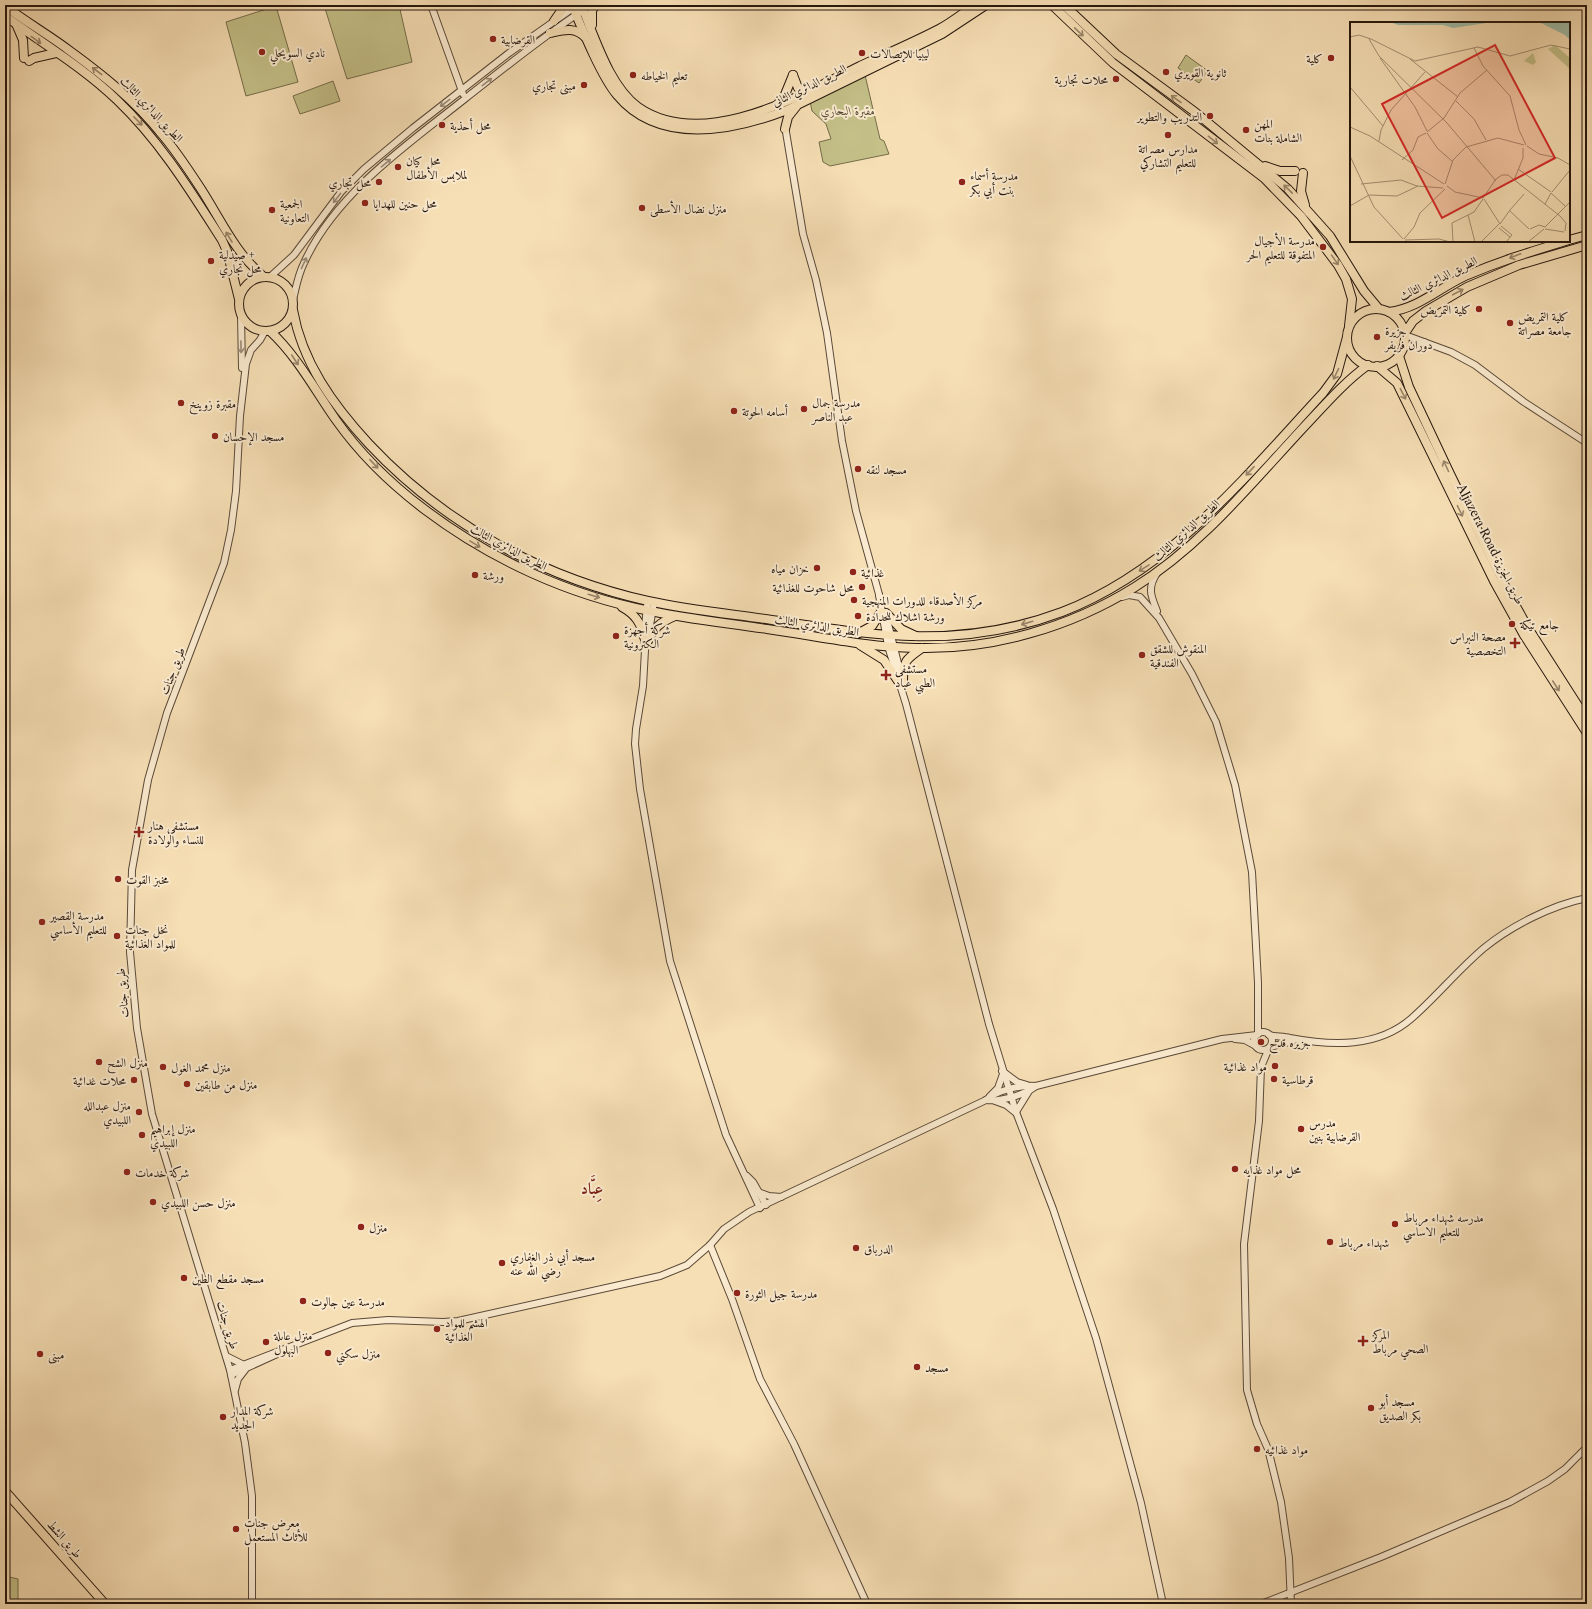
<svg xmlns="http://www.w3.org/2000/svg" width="1592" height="1609" viewBox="0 0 1592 1609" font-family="'Libre Caslon Text',Amiri,serif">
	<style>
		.green { fill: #c4c088; stroke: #756c4b }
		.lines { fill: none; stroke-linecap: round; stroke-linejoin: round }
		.minor-casing { stroke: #5a4938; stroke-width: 8 }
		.major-casing { stroke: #26170e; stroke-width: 10 }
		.minor { stroke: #faeacf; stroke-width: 6 }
		.major { stroke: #f7dfb5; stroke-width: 8 }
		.oneway { stroke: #99856a }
		.oneway2 { stroke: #9b8b78 }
		.poi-dot { fill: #8f2418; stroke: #faeacf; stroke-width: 1.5 }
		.labels { text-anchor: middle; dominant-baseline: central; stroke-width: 4; stroke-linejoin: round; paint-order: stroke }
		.poi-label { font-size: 12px; fill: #26170e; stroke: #faeacf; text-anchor: start }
		.street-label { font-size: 12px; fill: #26170e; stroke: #faeacf }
		.park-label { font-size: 12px; font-style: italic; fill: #554a33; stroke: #faeacf }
		.district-label { font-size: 16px; font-weight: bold; fill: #7a1f14; stroke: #faeacf }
		.inset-road { fill: none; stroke: #a38f72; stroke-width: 1 }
		.view { fill: #d62828; fill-opacity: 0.15; stroke: #d62828; stroke-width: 2 }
		.inset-edge { fill: none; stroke: #26170e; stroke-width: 2 }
	</style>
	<rect width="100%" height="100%" fill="#f7dfb5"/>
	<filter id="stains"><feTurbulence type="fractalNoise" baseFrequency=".005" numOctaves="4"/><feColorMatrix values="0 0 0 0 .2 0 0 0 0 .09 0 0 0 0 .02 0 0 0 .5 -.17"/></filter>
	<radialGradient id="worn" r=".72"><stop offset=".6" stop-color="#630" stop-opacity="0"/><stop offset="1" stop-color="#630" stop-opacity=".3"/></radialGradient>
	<g class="green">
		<polygon points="324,5 399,5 412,62 347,79"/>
		<polygon points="276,6 298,82 246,96 226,22"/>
		<polygon points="1186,55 1208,71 1199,83 1178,68"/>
		<polygon points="865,75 880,139 884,141 889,154 830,166 823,162 819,142 831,139 826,124 812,111 810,101"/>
		<polygon points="333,81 340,101 300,114 293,96"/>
		<polygon points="5,1576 18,1579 18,1604 5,1604"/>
	</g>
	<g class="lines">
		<g class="minor-casing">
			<g id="minor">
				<polyline points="431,5 463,94"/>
				<polyline points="785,126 803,234 816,280 827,333 842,441 856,511 880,598"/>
				<polyline points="270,277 294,255 341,192 364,169 413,128 509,53 576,6"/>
				<path d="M293,300C296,287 298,275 304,263C335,194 408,144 466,98C503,69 540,39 579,13"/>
				<polyline points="241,315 242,368"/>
				<polyline points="1405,335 1451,352 1475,365 1524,402 1587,443"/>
				<polyline points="1404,347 1424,342"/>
				<path d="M1157,573C1147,588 1151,596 1157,611"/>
				<polyline points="879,595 888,646 906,704 989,1024 1016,1112 1053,1209 1096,1338 1141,1503 1163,1604"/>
				<polyline points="1122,597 1129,595 1140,597 1159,618 1192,674 1216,722 1235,785 1252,872 1258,983 1258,1034"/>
				<polyline points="647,606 644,637 645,650 643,686 636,729 635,744 640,789 670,961 726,1135 760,1208"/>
				<polyline points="885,612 901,675"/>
				<polyline points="648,637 654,602"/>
				<circle cx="1263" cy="1041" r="9"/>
				<path d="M1269,1035C1276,1037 1283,1036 1290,1038C1332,1046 1378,1048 1412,1018C1437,996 1458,970 1484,948C1511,926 1552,905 1587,898"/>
				<polyline points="1235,1039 1245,1040 1256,1046"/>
				<polyline points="1270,1047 1293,1041"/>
				<polyline points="1269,1048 1261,1067 1259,1121 1244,1244 1247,1390 1257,1424 1268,1449 1281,1502 1289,1558 1291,1604"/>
				<polyline points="1002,1071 1017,1082 1027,1085"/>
				<polyline points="990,1096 998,1088 1003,1074"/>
				<path d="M986,1100C1001,1102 1024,1095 1036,1086"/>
				<polyline points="995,1101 1006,1105 1016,1113"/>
				<polyline points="1016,1112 1029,1091"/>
				<polyline points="747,1176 753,1182 766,1205"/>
				<polyline points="758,1192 769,1196 781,1197"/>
				<polyline points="710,1245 732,1299 760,1379 794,1444 867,1604"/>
				<polyline points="226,1356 244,1365"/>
				<path d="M230,1370L352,1323L388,1320L443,1322L458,1321L660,1276L687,1265L710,1245L724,1229L749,1212L986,1100C997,1090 1021,1085 1036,1086L1222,1039L1257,1035"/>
				<polyline points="231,1375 277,1354"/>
				<polyline points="235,1390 238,1379 245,1370"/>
				<polyline points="252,1604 252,1496 245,1443 230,1370 152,1114 137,1028 130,952 132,870 148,780 167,713 224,563 231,530 236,491 240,416 246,364 251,350 260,340 265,331"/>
				<polyline points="1261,1604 1381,1557 1510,1502 1548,1481 1565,1469 1587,1447"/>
			</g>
		</g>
		<g class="major-casing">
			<g id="major">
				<path d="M572,5C582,29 601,76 617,95C659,146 733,131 787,110L942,34L986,5"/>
				<path d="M581,5C595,37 609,86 638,107C703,152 799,96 860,66C886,54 914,42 939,29C952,22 963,13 975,5"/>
				<polyline points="1052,5 1113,63 1264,178 1301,216 1338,265 1346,279 1352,299 1349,326"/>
				<polyline points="1064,5 1116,54 1195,112 1288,189 1330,236 1364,291 1379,309"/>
				<path d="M5,6C26,22 49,35 70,51C103,75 134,100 160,132C175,149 188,169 201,189C221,220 235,253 264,277"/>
				<path d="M5,16C42,43 84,68 117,100C160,141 190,190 222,240L227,251L239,299"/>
				<polyline points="554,21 565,5"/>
				<polyline points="592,25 592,11 595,5"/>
				<polyline points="17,26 23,40 24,58"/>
				<path d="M550,33C563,30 575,26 586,38"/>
				<polyline points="29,61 34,58 56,53"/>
				<polyline points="793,75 798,88 811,91"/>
				<polyline points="776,106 784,97 793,75"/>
				<polyline points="785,129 788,117 796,107"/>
				<polyline points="1265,166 1280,171 1295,171"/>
				<polyline points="1303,173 1301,191 1305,205"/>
				<polyline points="1569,240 1587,235"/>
				<circle cx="266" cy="304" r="27"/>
				<circle cx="1376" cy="338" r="29"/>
				<path d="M293,310C302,362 333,405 369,444C444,524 541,577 648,601C689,610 731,614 772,620C875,636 961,650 1062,612C1171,570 1246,476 1323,393L1337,374L1347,337"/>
				<path d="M1389,312C1419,308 1439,288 1465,276C1500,261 1530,252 1566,241"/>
				<path d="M270,331C297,356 315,390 336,420C360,454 391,484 424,509C490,559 568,595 650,611C688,619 728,623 767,629C817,636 866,647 916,648C993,650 1071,627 1135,587C1201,546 1250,485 1302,429C1323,407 1343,383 1368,365"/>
				<polyline points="1405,333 1413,321 1426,311 1467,287 1519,265 1587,245"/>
				<polyline points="1399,356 1409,387 1450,474 1507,590 1528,628 1587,720"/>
				<polyline points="1377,366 1397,383 1494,581 1524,635 1587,733"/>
				<path d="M622,607C635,614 641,623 644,637"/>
				<polyline points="886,613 901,629 916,636"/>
				<polyline points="859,633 872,626 881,612"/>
				<path d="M648,641C654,627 661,622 675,616"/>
				<polyline points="860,645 884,660 898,681"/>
				<path d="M903,681C903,661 906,659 922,648"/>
				<polyline points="5,1491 105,1604"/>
			</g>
		</g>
		<use href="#minor" class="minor"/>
		<use href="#major" class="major"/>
	</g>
	<defs><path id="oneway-shaft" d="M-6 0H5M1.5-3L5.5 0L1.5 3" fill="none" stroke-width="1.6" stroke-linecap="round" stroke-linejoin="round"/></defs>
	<g class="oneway">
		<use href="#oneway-shaft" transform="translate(1079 32) rotate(44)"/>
		<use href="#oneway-shaft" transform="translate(36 40) rotate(36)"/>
		<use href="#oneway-shaft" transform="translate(97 71) rotate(-143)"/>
		<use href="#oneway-shaft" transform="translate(1176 99) rotate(-145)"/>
		<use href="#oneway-shaft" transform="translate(138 121) rotate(45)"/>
		<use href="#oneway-shaft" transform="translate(1213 140) rotate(39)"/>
		<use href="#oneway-shaft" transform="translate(1288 189) rotate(-136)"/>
		<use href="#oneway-shaft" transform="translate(229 237) rotate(-121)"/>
		<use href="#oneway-shaft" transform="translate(1515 256) rotate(159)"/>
		<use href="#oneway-shaft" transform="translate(1335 260) rotate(55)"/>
		<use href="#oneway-shaft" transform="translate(1458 292) rotate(-28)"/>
		<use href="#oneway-shaft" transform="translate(295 360) rotate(57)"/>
		<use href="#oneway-shaft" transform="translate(1336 374) rotate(116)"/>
		<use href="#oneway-shaft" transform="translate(1403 394) rotate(63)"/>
		<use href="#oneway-shaft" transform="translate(374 464) rotate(47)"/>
		<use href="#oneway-shaft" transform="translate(1446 466) rotate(-115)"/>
		<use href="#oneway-shaft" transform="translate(1250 471) rotate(133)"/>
		<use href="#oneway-shaft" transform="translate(1460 511) rotate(64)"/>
		<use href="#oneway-shaft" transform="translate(475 544) rotate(31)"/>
		<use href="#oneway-shaft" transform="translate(1144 568) rotate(148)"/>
		<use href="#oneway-shaft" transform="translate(594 596) rotate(16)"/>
		<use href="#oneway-shaft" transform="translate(1027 623) rotate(164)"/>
		<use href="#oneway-shaft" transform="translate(1556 686) rotate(57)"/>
	</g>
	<g class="oneway2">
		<use href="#oneway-shaft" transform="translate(487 82) rotate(-38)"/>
		<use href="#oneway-shaft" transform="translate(445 103) rotate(143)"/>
		<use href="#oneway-shaft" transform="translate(386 163) rotate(-40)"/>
		<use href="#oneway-shaft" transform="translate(337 198) rotate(128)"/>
		<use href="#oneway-shaft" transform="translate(304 263) rotate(-65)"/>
		<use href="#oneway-shaft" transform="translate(241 347) rotate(89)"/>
	</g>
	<g class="poi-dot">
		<circle cx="493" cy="39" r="4"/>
		<circle cx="262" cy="52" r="4"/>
		<circle cx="862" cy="53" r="4"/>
		<circle cx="1331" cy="58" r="4"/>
		<circle cx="1166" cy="72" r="4"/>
		<circle cx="633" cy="75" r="4"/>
		<circle cx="1116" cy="79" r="4"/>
		<circle cx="584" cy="85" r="4"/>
		<circle cx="1210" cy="116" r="4"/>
		<circle cx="442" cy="125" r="4"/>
		<circle cx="1246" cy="130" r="4"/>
		<circle cx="1168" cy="135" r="4"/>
		<circle cx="398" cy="167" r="4"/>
		<circle cx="379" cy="182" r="4"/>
		<circle cx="962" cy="182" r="4"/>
		<circle cx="365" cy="203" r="4"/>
		<circle cx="642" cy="208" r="4"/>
		<circle cx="272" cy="210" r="4"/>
		<circle cx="1323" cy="247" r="4"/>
		<circle cx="211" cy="261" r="4"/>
		<circle cx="1479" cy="309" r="4"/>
		<circle cx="1510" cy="323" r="4"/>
		<circle cx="1377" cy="337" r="4"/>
		<circle cx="181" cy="403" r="4"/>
		<circle cx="804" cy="409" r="4"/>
		<circle cx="734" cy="411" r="4"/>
		<circle cx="215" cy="436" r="4"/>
		<circle cx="858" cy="469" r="4"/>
		<circle cx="817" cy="568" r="4"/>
		<circle cx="853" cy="572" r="4"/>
		<circle cx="475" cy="575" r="4"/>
		<circle cx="862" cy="587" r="4"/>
		<circle cx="854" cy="600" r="4"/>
		<circle cx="858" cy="616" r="4"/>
		<circle cx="1512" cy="624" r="4"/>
		<circle cx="616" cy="636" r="4"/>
		<path d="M1513 637h4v4h4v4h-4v4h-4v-4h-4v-4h4z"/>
		<circle cx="1142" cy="655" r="4"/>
		<path d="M884 669h4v4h4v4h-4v4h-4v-4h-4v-4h4z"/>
		<path d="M137 826h4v4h4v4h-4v4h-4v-4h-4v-4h4z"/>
		<circle cx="118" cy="879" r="4"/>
		<circle cx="42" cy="922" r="4"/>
		<circle cx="117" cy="936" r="4"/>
		<circle cx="1261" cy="1042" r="4"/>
		<circle cx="99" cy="1062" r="4"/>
		<circle cx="1275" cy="1066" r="4"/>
		<circle cx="163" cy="1067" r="4"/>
		<circle cx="1274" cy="1079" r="4"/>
		<circle cx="134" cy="1080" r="4"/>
		<circle cx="187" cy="1084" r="4"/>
		<circle cx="139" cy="1112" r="4"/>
		<circle cx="1301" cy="1129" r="4"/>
		<circle cx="142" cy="1135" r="4"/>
		<circle cx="1235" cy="1169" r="4"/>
		<circle cx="127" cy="1172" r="4"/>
		<circle cx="153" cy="1202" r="4"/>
		<circle cx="1395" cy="1224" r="4"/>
		<circle cx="361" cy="1227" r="4"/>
		<circle cx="1330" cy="1242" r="4"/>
		<circle cx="856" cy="1248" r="4"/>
		<circle cx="502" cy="1263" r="4"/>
		<circle cx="184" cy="1278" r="4"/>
		<circle cx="737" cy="1293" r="4"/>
		<circle cx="303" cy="1301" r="4"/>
		<circle cx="437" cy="1329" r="4"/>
		<path d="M1361 1335h4v4h4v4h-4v4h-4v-4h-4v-4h4z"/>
		<circle cx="266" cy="1342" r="4"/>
		<circle cx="328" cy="1353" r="4"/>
		<circle cx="40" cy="1354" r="4"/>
		<circle cx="917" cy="1367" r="4"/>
		<circle cx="1371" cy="1408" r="4"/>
		<circle cx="223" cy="1417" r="4"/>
		<circle cx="1257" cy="1449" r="4"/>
		<circle cx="236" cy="1529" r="4"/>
	</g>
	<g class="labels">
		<g class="poi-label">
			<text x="501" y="39">القرضابية</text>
			<text x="270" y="52">نادي السويحلي</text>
			<text x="870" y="53">ليبيا للإتصالات</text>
			<text x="1323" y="58" text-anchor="end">كلية</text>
			<text x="1174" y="72">ثانوية القويري</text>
			<text x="641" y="75">تعليم الخياطه</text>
			<text x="1108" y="79" text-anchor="end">محلات تجارية</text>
			<text x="576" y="85" text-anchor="end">مبنى تجاري</text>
			<text x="1202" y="116" text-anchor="end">التدريب والتطوير</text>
			<text x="1254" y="123">المهن<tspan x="1254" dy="14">الشاملة بنات</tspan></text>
			<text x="450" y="125">محل أحذية</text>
			<text x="1168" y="148" text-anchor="middle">مدارس مصراتة<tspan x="1168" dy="14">للتعليم التشاركي</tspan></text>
			<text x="406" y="160">محل كيان<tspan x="406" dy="14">لملابس الأطفال</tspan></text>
			<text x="970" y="175">مدرسة أسماء<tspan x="970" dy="14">بنت أبي بكر</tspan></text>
			<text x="371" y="182" text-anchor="end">محل تجاري</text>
			<text x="280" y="203">الجمعية<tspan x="280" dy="14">التعاونية</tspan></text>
			<text x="373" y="203">محل حنين للهدايا</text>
			<text x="650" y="208">منزل نضال الأسطى</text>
			<text x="1315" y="240" text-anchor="end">مدرسة الأجيال<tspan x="1315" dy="14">المتفوقة للتعليم الحر</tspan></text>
			<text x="219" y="254">صيدلية +<tspan x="219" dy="14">محل تجاري</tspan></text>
			<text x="1471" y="309" text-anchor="end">كلية التمريض</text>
			<text x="1518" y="316">كلية التمريض<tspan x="1518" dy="14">جامعة مصراتة</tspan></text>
			<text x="1385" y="330">جزيرة<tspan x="1385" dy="14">دوران فريفر</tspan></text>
			<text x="812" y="402">مدرسة جمال<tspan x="812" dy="14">عبد الناصر</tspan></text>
			<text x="189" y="403">مقبرة زوينخ</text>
			<text x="742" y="411">أسامه الحوتة</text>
			<text x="223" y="436">مسجد الإحسان</text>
			<text x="866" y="469">مسجد لنقه</text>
			<text x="809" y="568" text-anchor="end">خزان مياه</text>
			<text x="861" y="572">غذائية</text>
			<text x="483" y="575">ورشة</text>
			<text x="854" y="587" text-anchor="end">محل شاحوت للغذائية</text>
			<text x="862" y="600">مركز الأصدقاء للدورات المنهجية</text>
			<text x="866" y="616">ورشة اشلاك للحدادة</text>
			<text x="1520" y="624">جامع تيكة</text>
			<text x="624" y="629">شركة أجهزة<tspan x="624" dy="14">الكترونية</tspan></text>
			<text x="1506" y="636" text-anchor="end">مصحة النبراس<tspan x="1506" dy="14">التخصصية</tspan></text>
			<text x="1150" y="648">المنقوش للشقق<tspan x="1150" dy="14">الفندقية</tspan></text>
			<text x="895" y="668">مستشفى<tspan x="895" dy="14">الطبي عباد</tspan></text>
			<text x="148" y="825">مستشفى هنار<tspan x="148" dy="14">للنساء والولادة</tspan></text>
			<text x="126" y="879">مخبز القوت</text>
			<text x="50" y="915">مدرسة القصير<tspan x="50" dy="14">للتعليم الأساسي</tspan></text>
			<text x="125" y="929">نخل جنات<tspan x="125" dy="14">للمواد الغذائية</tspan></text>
			<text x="1269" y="1042">جزيره قدح</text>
			<text x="107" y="1062">منزل الشح</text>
			<text x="1267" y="1066" text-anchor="end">مواد غذائية</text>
			<text x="171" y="1067">منزل محمد الغول</text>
			<text x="1282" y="1079">قرطاسية</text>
			<text x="126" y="1080" text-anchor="end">محلات غدائية</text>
			<text x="195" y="1084">منزل من طابقين</text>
			<text x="131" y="1105" text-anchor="end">منزل عبدالله<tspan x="131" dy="14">اللبيدي</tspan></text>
			<text x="1309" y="1122">مدرس<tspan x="1309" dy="14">القرضابية بنين</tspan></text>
			<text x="150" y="1128">منزل إبراهيم<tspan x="150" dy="14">اللبيدي</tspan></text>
			<text x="1243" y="1169">محل مواد غذايه</text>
			<text x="135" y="1172">شركة خدمات</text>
			<text x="161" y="1202">منزل حسن اللبيدي</text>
			<text x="1403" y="1217">مدرسه شهداء مرباط<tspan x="1403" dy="14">للتعليم الاساسي</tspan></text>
			<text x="369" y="1227">منزل</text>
			<text x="1338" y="1242">شهداء مرباط</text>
			<text x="864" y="1248">الدرباق</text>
			<text x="510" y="1256">مسجد أبي ذر الغفاري<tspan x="510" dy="14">رضي الله عنه</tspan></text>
			<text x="192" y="1278">مسجد مقطع الطين</text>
			<text x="745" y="1293">مدرسة جيل الثورة</text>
			<text x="311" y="1301">مدرسة عين جالوت</text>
			<text x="445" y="1322">الهشم للمواد<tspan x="445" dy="14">الغذائية</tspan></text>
			<text x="1372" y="1334">المركز<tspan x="1372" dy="14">الصحي مرباط</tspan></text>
			<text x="274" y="1335">منزل عاىلة<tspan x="274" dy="14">البهلول</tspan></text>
			<text x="336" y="1353">منزل سكني</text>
			<text x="48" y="1354">مبنى</text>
			<text x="925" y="1367">مسجد</text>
			<text x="1379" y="1401">مسجد أبو<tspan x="1379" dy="14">بكر الصديق</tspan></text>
			<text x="231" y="1410">شركة المدار<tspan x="231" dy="14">الجديد</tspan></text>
			<text x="1265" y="1449">مواد غذائيه</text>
			<text x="244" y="1522">معرض جنات<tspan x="244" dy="14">للأثاث المستعمل</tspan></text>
		</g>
		<g class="street-label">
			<text transform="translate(809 85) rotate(-26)">الطريق الدائري الثاني</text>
			<text transform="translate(152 109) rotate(47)">الطريق الدائري الثالث</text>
			<text transform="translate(1438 278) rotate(-26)">الطريق الدائري الثالث</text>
			<text transform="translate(1186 530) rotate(-42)">الطريق الدائري الثالث</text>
			<text transform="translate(1491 544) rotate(63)">Aljazera Road طريق الجزيزة</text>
			<text transform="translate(509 547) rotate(28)">الطريق الدائري الثالث</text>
			<text transform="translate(817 625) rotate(9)">الطريق الدائري الثالث</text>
			<text transform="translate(172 671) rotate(-69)">طريق جنات</text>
			<text transform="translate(122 993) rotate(-95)">طريق جنات</text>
			<text transform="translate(228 1325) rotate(73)">طريق جنات</text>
			<text transform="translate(65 1539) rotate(49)">طريق الشط</text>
		</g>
		<g class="park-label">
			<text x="848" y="110">مقبرة البحاري</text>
		</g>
		<g class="district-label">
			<text x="592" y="1188">عِبَّاد</text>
		</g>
	</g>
	<g transform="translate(1350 22)">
		<rect width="220" height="220" fill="#f7dfb5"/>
		<path d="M205,23L220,36V47L198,27ZM183,31L186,40L183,43L174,39Z" fill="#c4c088"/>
		<path d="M40,0H143L103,6L93,3H48ZM189,0H220V18L215,13Z" fill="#9ebda9"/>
		<path class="inset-road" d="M0,15L9,13L21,17L65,39L128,25L160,34L201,23L220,27M19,17L29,34L97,101L146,159M124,26L133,44L160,74L169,108L176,123M30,36L65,85L77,109M60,37L108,75M0,65L33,104M106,79L124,97L136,118M0,105L20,114L94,162M77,110L94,96L110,71L137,48M77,111L88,127L102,139M29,119L31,108L41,88L75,50M177,124L189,132L208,136L220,143M0,134L24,185L53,217M52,138L63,128L68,115L76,111M168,147L201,170M164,158L173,136V126M11,162L51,158L67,164L93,166M95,162L103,138L116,125L148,116L174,123M97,164L105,170L133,176M202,170L220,148M201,171L215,184M133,176L146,157L152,153H158L210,194L216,201L215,209M134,177L150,202M195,182L201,171M0,184L19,173L47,174L68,164M160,188L174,172M160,189L179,207M118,193L125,220M150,202L160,188M151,204L162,213L156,220M195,205L220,180M149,206L160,215M180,207L189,203L195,205M195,207L214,210M54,217L64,205L70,191L95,167M55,218L89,217L100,220M103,220L102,201L124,190L133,177M131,220L149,202M178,220L194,207"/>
		<path class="view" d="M145,23L205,136L92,196L32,82Z"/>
		<rect width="220" height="220" class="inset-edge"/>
	</g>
	<rect width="1592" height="1609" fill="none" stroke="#f7dfb5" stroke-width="20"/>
	<rect x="6" y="6" width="1580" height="1597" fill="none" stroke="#26170e" stroke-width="2"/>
	<rect x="10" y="10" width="1572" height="1589" fill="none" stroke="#26170e"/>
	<rect width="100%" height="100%" filter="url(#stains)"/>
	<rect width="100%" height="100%" fill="url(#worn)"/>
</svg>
